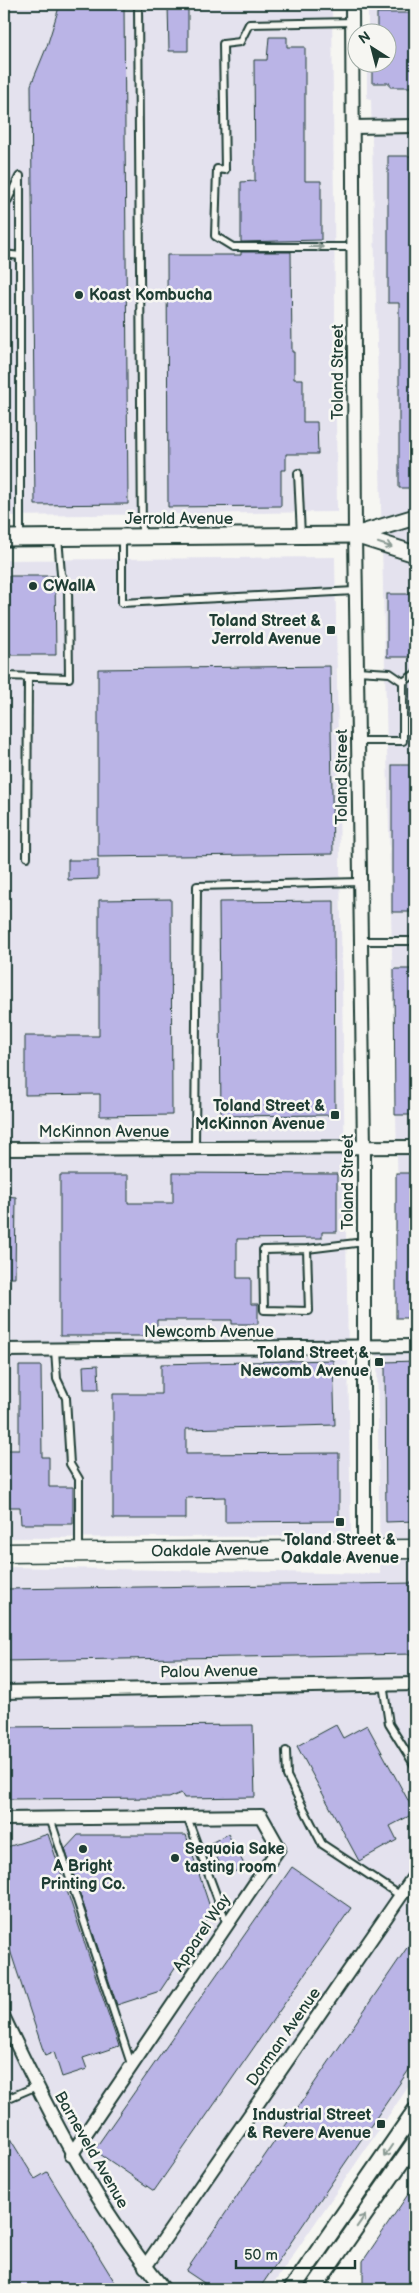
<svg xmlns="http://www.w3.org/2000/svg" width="419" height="2293" viewBox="0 0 419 2293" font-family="'Balsamiq Sans',sans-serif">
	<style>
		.built { fill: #e4e2ee }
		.building { fill: #bab4e6; stroke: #1f3d34 }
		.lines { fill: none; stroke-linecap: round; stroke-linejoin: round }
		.service-casing { stroke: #1f3d34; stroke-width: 10 }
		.minor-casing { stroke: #1f3d34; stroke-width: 16 }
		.tertiary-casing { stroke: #1f3d34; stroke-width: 19 }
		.secondary-casing { stroke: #1f3d34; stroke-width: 21 }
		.service { stroke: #f6f6f2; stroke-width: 6 }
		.minor { stroke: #f6f6f2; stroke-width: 12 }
		.tertiary { stroke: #f6f6f2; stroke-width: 15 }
		.secondary { stroke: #f6f6f2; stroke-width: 18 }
		.oneway { stroke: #8a9a93 }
		.poi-dot { fill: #1f3d34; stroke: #f6f6f2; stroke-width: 2 }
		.labels { text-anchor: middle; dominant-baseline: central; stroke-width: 5; stroke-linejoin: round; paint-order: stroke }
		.poi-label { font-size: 16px; font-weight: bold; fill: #1f3d34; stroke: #f6f6f2; text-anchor: end }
		.street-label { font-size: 16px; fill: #1f3d34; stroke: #f6f6f2 }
	</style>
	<rect width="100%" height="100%" fill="#f6f6f2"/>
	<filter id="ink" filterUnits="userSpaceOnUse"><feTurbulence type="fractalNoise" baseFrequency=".02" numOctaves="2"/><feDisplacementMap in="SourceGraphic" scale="10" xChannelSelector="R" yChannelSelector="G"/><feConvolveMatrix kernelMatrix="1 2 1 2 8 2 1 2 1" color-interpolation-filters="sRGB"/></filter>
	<g filter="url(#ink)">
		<g class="built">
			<polygon points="4,4 332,4 337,512 4,516"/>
			<polygon points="368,4 415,4 415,1318 401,1318 371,99 367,98 367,63 386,62 386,32 368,32"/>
			<polygon points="335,557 351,1536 4,1538 4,560"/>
			<polygon points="377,1352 415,1352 415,2077 270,2289 4,2289 4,1567 380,1574"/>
		</g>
		<g class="building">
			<polygon points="60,4 124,4 128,504 35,505 31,85 47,46"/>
			<polygon points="168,4 188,4 188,51 169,51"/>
			<polygon points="377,13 415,13 415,87 390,87 390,83 372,83 372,62 386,62 386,32 377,32"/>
			<polygon points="269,37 287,37 287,47 305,47 305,181 321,181 321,240 241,242 241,182 255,181 254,60 267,60"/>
			<polygon points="388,156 415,156 415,488 399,488 399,303 388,303"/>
			<polygon points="241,252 291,252 292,352 294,352 294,379 303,379 303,422 317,422 318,454 286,454 286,470 281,470 281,506 168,507 167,255 241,255"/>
			<polygon points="9,576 55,576 56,655 9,655"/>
			<rect x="387" y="594" width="28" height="63"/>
			<polygon points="330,666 333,854 98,857 98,669"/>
			<rect x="392" y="765" width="23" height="147"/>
			<polygon points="68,860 98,860 98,879 68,880"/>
			<polygon points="171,899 172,1115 100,1116 100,1094 25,1095 25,1036 99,1036 99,900"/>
			<polygon points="334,901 335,1115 221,1116 219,902"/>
			<polygon points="394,969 415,969 415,1115 395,1115"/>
			<polygon points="173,1173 337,1174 337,1232 322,1232 322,1238 237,1239 237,1278 251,1278 251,1304 258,1304 258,1324 232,1324 232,1320 157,1320 157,1336 60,1336 60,1175 128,1175 128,1203 173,1203"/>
			<rect x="396" y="1173" width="19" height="145"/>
			<polygon points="4,1196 16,1197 15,1278 4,1278"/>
			<polygon points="333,1360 335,1425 186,1429 186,1454 339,1453 339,1521 225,1522 225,1497 186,1498 186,1519 113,1519 113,1394 161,1394 161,1364"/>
			<polygon points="415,1361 415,1521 386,1522 385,1362"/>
			<polygon points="98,1365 99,1389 84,1389 83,1366"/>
			<polygon points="19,1366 41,1366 42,1457 49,1457 49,1487 73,1487 73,1524 21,1524 20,1507 4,1507 4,1450 19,1450"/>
			<polygon points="415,1583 415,1654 4,1661 4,1589"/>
			<polygon points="253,1725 255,1797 184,1798 181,1793 169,1798 4,1799 4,1727"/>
			<polygon points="336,1725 343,1738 367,1725 415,1813 390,1826 397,1840 359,1861 297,1746"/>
			<polygon points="48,1834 119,2046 83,2058 87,2069 62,2077 54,2052 45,2056 4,1932 4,1848"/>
			<polygon points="228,1834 245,1866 227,1876 209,1844"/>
			<polygon points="78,1835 186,1835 212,1913 160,1991 117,2005 65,1849"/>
			<polygon points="292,1867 351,1908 154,2191 94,2150"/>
			<polygon points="415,1936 415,2061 259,2289 213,2289 186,2271"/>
			<polygon points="4,2129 35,2179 47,2172 119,2289 4,2289"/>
			<polygon points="415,2184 415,2289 363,2289 363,2261"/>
		</g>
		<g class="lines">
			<g class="service-casing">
				<g id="service">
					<polyline points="138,4 142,536"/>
					<polyline points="353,22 249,24 240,42 223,44 225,170 217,169 215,236 233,247 353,247"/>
					<polyline points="20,176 20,538"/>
					<polyline points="4,208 19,177"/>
					<polyline points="4,254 20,256"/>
					<polyline points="298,473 301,535"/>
					<polyline points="122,538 122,603 355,591"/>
					<polyline points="357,671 390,673 403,682"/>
					<polyline points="4,676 69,678 68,587 61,574 58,537"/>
					<polyline points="403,682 415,674"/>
					<polyline points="359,741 403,741 403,682"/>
					<polyline points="27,857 28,677"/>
					<polyline points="361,941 415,941"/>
					<polyline points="195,1148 197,886 360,882"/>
					<polyline points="307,1249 263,1250 264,1310 309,1311 307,1249 364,1242"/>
					<polyline points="55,1350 57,1379 66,1398 70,1464 79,1479 79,1551"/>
					<polyline points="383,1684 389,1724 415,1766"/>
					<polyline points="286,1751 287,1776 322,1844 401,1896"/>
					<polyline points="187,1817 227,1924"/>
					<polyline points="50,1818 131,2064"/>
					<polyline points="4,2100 37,2086"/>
				</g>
			</g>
			<g class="minor-casing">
				<g id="minor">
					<polyline points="352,4 355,535 364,1147 364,1550"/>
					<polyline points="353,127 415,126"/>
					<polyline points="4,1149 415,1147"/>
					<polyline points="4,1350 415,1346"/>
					<polyline points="4,1692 415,1684"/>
					<polyline points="4,1819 261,1816 279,1848 71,2155"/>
					<path d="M4,2018C49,2113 96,2207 164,2289"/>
					<polyline points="145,2267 415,1875"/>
				</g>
			</g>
			<g class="tertiary-casing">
				<g id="tertiary">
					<polyline points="355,535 415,554"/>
					<polyline points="4,538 355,535 415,517"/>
					<polyline points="292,2289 415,2111"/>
					<polyline points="313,2289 415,2142"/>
				</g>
			</g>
			<g class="secondary-casing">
				<polyline id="secondary" points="4,1553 415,1549"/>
			</g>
			<use href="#service" class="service"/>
			<use href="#minor" class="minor"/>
			<use href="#tertiary" class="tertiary"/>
			<use href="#secondary" class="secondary"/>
		</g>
		<defs><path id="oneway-shaft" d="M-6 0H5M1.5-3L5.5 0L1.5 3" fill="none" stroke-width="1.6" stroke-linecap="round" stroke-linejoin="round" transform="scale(1.25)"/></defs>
		<g class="oneway">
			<use href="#oneway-shaft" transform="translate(316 247)"/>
			<use href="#oneway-shaft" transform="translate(385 545) rotate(18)"/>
			<use href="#oneway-shaft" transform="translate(388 2151) rotate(124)"/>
			<use href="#oneway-shaft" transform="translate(361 2221) rotate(-55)"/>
		</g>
	</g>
	<g class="poi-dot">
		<circle cx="79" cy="295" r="5"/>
		<circle cx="33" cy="586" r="5"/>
		<rect x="326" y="625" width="10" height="10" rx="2.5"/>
		<rect x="330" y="1110" width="10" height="10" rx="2.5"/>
		<rect x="374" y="1357" width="10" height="10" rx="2.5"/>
		<rect x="335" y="1517" width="10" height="10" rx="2.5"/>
		<circle cx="83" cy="1849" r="5"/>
		<circle cx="175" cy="1858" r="5"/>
		<rect x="376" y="2119" width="10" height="10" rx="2.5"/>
	</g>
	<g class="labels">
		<g class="poi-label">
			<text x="89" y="295" text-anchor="start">Koast Kombucha</text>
			<text x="43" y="586" text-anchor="start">CWallA</text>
			<text x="321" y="621">Toland Street &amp;<tspan x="321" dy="18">Jerrold Avenue</tspan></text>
			<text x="325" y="1106">Toland Street &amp;<tspan x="325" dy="18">McKinnon Avenue</tspan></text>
			<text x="369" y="1353">Toland Street &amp;<tspan x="369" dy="18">Newcomb Avenue</tspan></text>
			<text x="340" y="1540" text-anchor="middle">Toland Street &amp;<tspan x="340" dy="18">Oakdale Avenue</tspan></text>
			<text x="185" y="1849" text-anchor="start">Sequoia Sake<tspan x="185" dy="18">tasting room</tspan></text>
			<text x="83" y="1866" text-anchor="middle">A Bright<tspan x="83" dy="18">Printing Co.</tspan></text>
			<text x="371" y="2115">Industrial Street<tspan x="371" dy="18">&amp; Revere Avenue</tspan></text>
		</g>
		<g class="street-label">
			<text transform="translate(338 372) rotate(-90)">Toland Street</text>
			<text x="179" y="519">Jerrold Avenue</text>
			<text transform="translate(342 777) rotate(-90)">Toland Street</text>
			<text x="104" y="1132">McKinnon Avenue</text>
			<text transform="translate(348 1182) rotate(-90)">Toland Street</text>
			<text x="209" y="1332">Newcomb Avenue</text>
			<text transform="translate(210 1551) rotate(-1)">Oakdale Avenue</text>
			<text transform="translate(209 1672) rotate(-1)">Palou Avenue</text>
			<text transform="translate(202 1933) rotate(-56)">Apparel Way</text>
			<text transform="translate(284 2037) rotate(-55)">Dorman Avenue</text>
			<text transform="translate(91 2150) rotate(60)">Barneveld Avenue</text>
		</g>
	</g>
	<rect width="419" height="2293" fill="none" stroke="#f6f6f2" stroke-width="20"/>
	<rect x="10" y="10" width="399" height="2273" fill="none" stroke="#1f3d34" stroke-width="2" filter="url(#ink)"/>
	<g transform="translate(372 48) rotate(324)"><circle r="24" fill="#f6f6f2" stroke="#a0aca6"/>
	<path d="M0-4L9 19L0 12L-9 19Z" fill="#1f3d34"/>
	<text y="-8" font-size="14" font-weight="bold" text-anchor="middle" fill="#1f3d34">N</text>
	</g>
	<path d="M236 2260v8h119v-8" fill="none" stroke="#1f3d34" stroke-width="2.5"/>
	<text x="244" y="2260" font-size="15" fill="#1f3d34" stroke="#f6f6f2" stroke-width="4" paint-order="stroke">50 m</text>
</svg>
